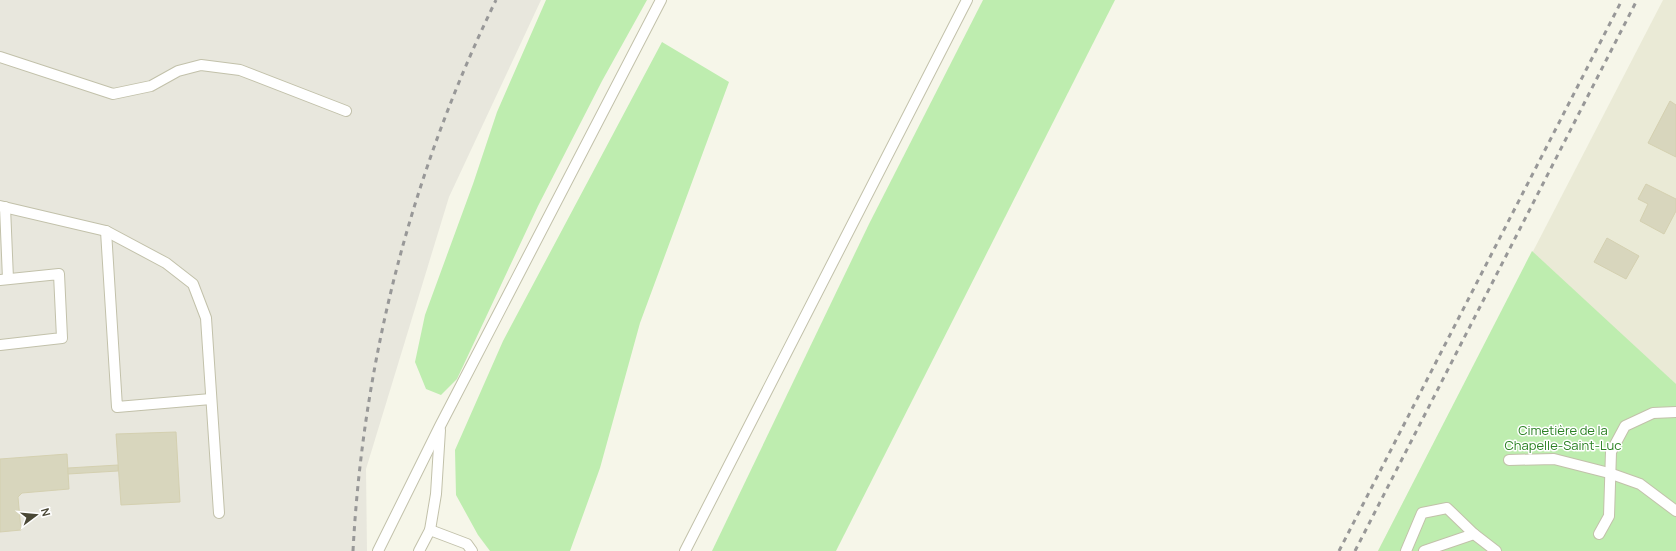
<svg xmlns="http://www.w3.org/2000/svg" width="1676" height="551" viewBox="0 0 1676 551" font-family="Manrope,sans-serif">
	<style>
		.residential { fill: #eaead6 }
		.industrial { fill: #e8e7dd }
		.green { fill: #beedaf }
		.building { fill: #d8d6bd; stroke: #d4d0b0 }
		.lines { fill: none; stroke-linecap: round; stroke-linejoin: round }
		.lane-casing { stroke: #c2c1aa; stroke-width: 12 }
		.lane { stroke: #fff; stroke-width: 10 }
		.rail { stroke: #989898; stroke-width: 3; stroke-dasharray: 5 5; stroke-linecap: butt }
		.labels { text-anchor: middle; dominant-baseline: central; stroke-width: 3; stroke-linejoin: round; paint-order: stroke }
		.park-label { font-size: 13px; fill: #2c8224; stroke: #fff }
	</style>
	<rect width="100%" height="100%" fill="#f6f6e9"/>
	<polygon class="residential" points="1663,0 1676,0 1676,551 1378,551"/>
	<polygon class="industrial" points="0,0 541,0 449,197 366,469 367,551 0,551"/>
	<g class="green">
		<polygon points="546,0 647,0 602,81 538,206 457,379 441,395 426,389 415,362 425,315 473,184 497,112"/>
		<polygon points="983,0 1115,0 836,551 712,551 869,224"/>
		<polygon points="662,42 729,82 640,323 600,468 570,551 490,551 478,535 456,495 455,450 503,341"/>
		<polygon points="1532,251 1676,384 1676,551 1378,551"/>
	</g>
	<g class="building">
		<polygon points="1670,101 1676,105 1676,157 1648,143"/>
		<polygon points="1646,184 1676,199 1676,211 1664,234 1640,221 1648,204 1638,199"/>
		<polygon points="1607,238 1639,256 1626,279 1594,262"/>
		<polygon points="176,432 180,502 121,505 116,434"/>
		<polygon points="67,454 69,489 22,493 18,497 21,530 0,532 0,459"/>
		<polygon points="118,465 118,471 68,474 68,468"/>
	</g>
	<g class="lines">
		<g class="lane-casing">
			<g id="lane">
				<polyline points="0,57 113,94 151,86 178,71 201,65 240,70 346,111"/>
				<polyline points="0,206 106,231 166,263 193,284 206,318 219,513"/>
				<polyline points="5,207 8,279"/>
				<polyline points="106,231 117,407 211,399"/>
				<polyline points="0,280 59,274 62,338 0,345"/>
				<polyline points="1509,460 1554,459 1609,473 1640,484 1676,511"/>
				<polyline points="430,530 467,544 472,551"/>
				<polyline points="1599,534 1609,516 1611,452 1625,426 1653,413 1676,412"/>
				<polyline points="378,551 440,426 661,0"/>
				<polyline points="419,551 430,530 436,494 440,430"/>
				<polyline points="685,551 967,0"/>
				<polyline points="1406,551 1422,513 1447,508 1474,534"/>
				<polyline points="1424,551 1474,534 1496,551"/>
			</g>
		</g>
		<use href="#lane" class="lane"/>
		<g class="rail">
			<path d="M353,551C363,360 412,172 496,0"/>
			<polyline points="1339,551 1622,0"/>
			<polyline points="1355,551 1637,0"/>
		</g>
	</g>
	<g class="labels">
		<g class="park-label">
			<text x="1563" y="430">Cimetière de la<tspan x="1563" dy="15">Chapelle-Saint-Luc</tspan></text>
		</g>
	</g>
	<g transform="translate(36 515) rotate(74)" stroke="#ffffff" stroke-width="3" paint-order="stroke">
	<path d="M0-3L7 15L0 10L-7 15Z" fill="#4a4836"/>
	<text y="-6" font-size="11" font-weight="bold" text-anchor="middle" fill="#4a4836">N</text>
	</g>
</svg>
